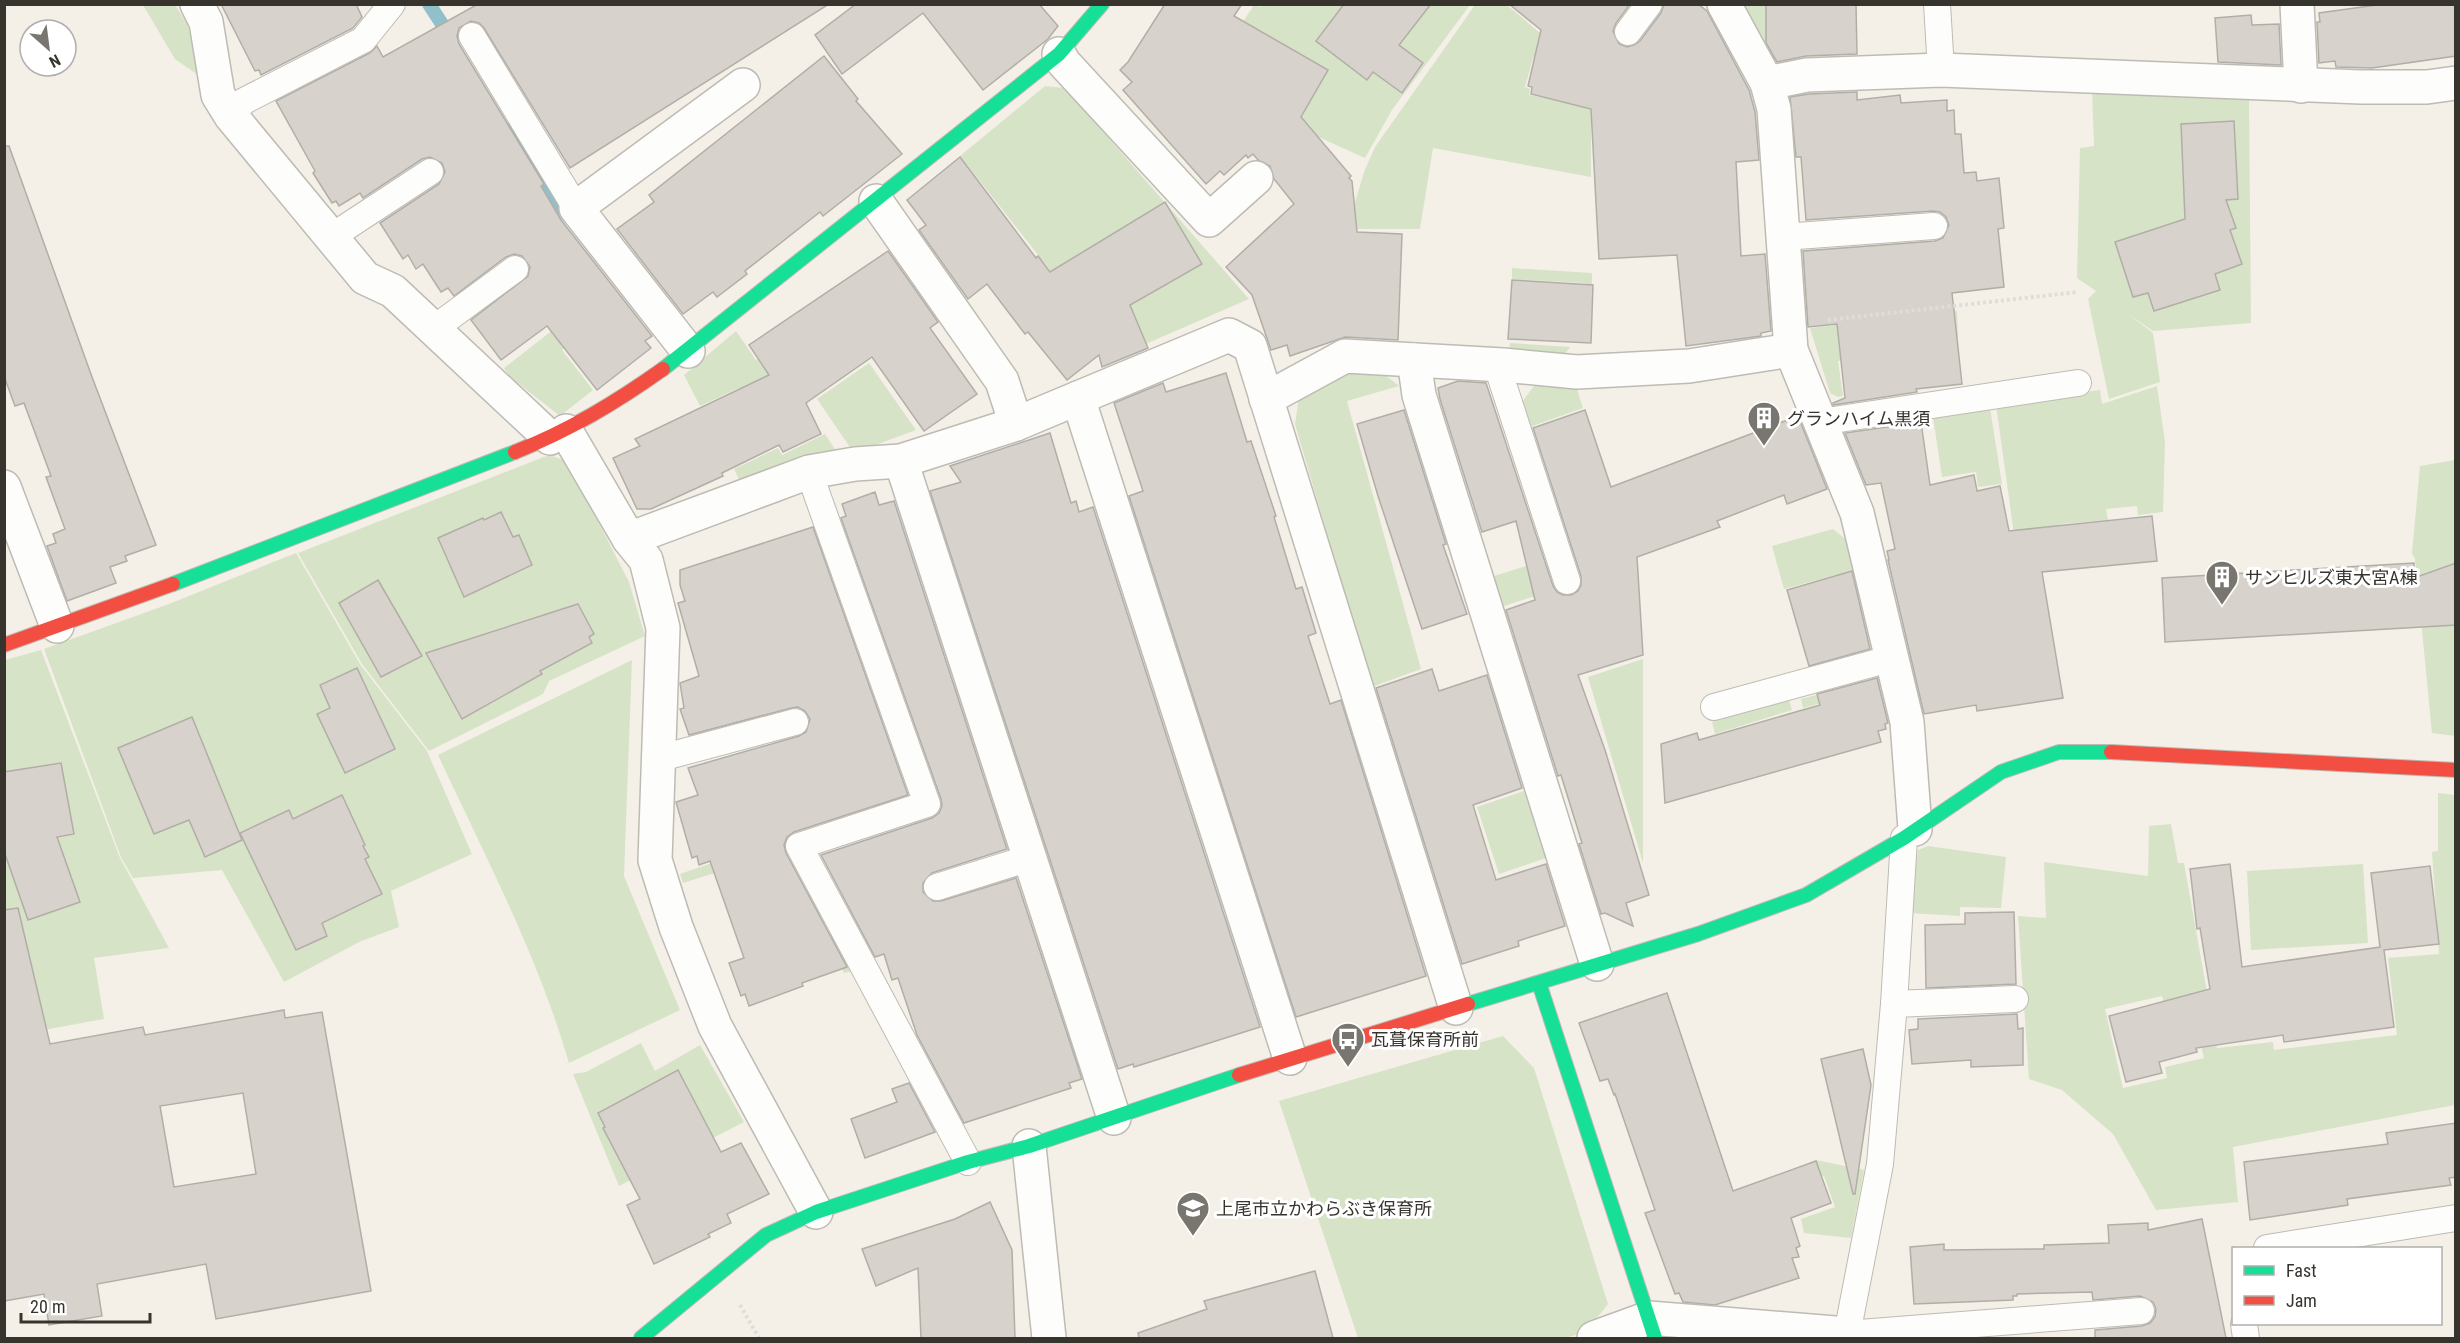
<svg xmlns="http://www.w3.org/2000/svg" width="2460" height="1343" viewBox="0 0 2460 1343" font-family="'Roboto Condensed','Noto Sans JP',sans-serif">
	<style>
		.green { fill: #d6e3c7; fill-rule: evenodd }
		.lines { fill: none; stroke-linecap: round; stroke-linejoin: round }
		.stream { stroke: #92c0ca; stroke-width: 14 }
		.building { fill: #d7d3cc; stroke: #b2aea7; stroke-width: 1.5; fill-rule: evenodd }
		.lane-casing { stroke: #bebbb4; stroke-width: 28 }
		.street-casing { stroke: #bebbb4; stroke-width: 36 }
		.fast-casing { stroke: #bebbb4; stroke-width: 16 }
		.jam-casing { stroke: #bebbb4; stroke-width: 16 }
		.path { stroke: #dfddda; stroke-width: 4; stroke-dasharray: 3 3; stroke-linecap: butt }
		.lane { stroke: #fdfdfb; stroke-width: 26 }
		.street { stroke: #fdfdfb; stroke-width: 33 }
		.fast { stroke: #16e098; stroke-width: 14 }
		.jam { stroke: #f24e42; stroke-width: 14 }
		.labels { text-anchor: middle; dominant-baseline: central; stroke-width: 6; stroke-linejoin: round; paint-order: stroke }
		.poi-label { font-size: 18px; fill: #37342e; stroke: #fff; text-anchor: start }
	</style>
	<rect width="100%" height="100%" fill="#f4f0e7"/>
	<g class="green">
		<polygon points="1262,4 1470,5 1392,110 1365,158 1314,135 1207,77 1254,5 1260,7"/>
		<polygon points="143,5 175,5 188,25 198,75 175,59"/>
		<polygon points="1475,5 1507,5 1553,44 1547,62 1533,58 1525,87 1530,89 1529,95 1597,108 1597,125 1591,127 1591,177 1433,148 1420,229 1347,229 1364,172 1375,147"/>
		<polygon points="1744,5 1766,5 1767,35 1790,59 1773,60"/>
		<polygon points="1045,86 1065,88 1249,299 1118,356 960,156"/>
		<polygon points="2092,90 2249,98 2251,323 2153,331 2127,313 2153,333 2160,382 2109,399 2088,299 2096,291 2077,278 2080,148 2094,146"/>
		<polygon points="1512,268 1592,273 1592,288 1585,287 1585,283 1512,279"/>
		<polygon points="608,287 621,304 562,350 593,390 560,416 510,377 504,368"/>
		<polygon points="1957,311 1958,338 1924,342 1857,359 1838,361 1843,396 1838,397 1830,393 1810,328"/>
		<polygon points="736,331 756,360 773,350 788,370 742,393 739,388 700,406 684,375"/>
		<polygon points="1510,343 1570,347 1564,356 1509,353"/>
		<polygon points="869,363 916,430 854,453 817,399"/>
		<polygon points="1348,369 1384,374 1399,386 1347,401 1421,669 1372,687 1295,424 1299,398"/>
		<polygon points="1536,383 1576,386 1583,408 1530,427 1522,402"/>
		<polygon points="2157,386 2165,442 2163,512 2138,515 2137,506 2106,509 2108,520 2061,524 2065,567 2019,570 1996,405 2100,390 2102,404"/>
		<polygon points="1990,408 2002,484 1978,487 1976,472 1942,477 1933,417"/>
		<polygon points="825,434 836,451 741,484 734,469 778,448 782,455"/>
		<polygon points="549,455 567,461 629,582 645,636 549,681 543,694 429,751 362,664 298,553"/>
		<polygon points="2455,460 2455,736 2432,733 2415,559 2412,553 2420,466"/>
		<polygon points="1833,529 1849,542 1857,569 1784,589 1772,546"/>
		<polygon points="1541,549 1554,590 1501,607 1491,577 1529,565 1525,553"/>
		<polygon points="296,553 360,664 427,751 472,854 391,891 399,927 359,942 284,982 222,870 133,878 121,857 44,649 169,604"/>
		<polygon points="41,650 120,858 169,948 94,958 104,1019 5,1037 5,660"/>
		<polygon points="1643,659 1643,863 1588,677"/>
		<path d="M632,660L624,876L680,1010L569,1063C538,956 485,856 438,755Z"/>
		<polygon points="1881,678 1883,686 1803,708 1801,699"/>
		<polygon points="1789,700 1792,710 1715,734 1712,722"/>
		<polygon points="1524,791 1546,858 1499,874 1477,807"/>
		<path d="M2438,793L2455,795V1105L2233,1147L2238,1202L2156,1210L2113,1134L2062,1090L2029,1079L2018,916L2046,918L2044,862L2148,876L2149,826L2171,824L2178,863H2184L2217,1048L2273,1042L2274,1050L2397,1035L2388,958L2439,954L2432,852L2438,851ZM2162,996L2166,1011L2192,1006L2204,1058L2165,1067L2167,1078L2123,1088L2105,1009Z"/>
		<polygon points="786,837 790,849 683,883 680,874"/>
		<polygon points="1928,846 2006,857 2001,908 1960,907 1960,916 1909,913 1918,850"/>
		<polygon points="2363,864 2368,943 2251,950 2247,871"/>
		<polygon points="815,892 856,970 844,973 823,914 810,916 789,899"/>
		<polygon points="1503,1036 1534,1068 1608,1304 1586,1332 1565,1338 1358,1338 1279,1101"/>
		<polygon points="641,1043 655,1071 700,1045 744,1122 619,1186 573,1074 586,1072"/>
		<polygon points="1816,1160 1864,1170 1851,1238 1804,1233 1801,1219 1835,1207 1824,1176 1808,1180 1805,1165"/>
	</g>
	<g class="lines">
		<g class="stream">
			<polyline points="429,4 451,38"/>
			<polyline points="510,130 568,216"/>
		</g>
	</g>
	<g class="building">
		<polygon points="221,4 356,4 362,17 353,28 261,75 259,70 255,71"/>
		<polygon points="478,4 829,4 570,168 484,28 479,23 471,21 459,28 457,36 459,44 544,184 541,186 561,220 652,336 645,341 651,348 597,390 547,326 501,360 471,320 528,276 530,267 522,256 514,254 506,257 454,296 448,288 441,292 423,264 416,269 408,255 403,259 380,223 439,184 445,172 442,163 430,157 422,159 363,198 360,193 339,206 336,201 332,203 313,173 315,171 276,101 370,53 377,46 383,57"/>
		<polygon points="856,4 1039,4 1058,26 1048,39 983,90 923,13 842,74 815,35"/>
		<polygon points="1165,4 1242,4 1234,16 1328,70 1301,117 1351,176 1349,178 1352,181 1357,232 1402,234 1398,340 1345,337 1290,356 1287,345 1271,350 1252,295 1226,267 1294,204 1274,179 1270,166 1258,160 1253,154 1248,158 1246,155 1224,175 1220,171 1206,184 1123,90 1132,82 1120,70 1128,62"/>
		<polygon points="1344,4 1431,4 1399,45 1423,63 1402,93 1373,72 1367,80 1316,41"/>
		<polygon points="1509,4 1630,4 1616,23 1613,31 1619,44 1627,47 1634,45 1640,41 1661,13 1664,4 1698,4 1707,11 1749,90 1755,112 1759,160 1736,162 1741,256 1765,254 1771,331 1761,333 1761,336 1686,346 1677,255 1599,259 1591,109 1531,94 1532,87 1528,86 1541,30"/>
		<polygon points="1766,4 1856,4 1857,54 1806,56 1777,62 1766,43"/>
		<polygon points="2384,4 2456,4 2456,56 2372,68 2336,67 2335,61 2319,63 2317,22 2320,22 2319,13"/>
		<polygon points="2251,15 2252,25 2279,24 2281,65 2218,62 2215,18"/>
		<polygon points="824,56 858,99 856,101 902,154 823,216 820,212 745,271 747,274 717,297 713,292 683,314 617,229 654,202 649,195"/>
		<polygon points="1857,92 1857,100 1900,95 1901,103 1947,100 1947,111 1954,110 1955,134 1961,134 1964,173 1976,172 1977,181 1999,178 2004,228 1998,229 2004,287 1952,293 1962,384 1916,389 1917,392 1833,405 1833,403 1845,398 1837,324 1808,327 1803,251 1935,241 1943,238 1949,225 1946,217 1940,212 1933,211 1806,220 1801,157 1796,157 1790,97 1809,94"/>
		<polygon points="2234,121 2238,199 2226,200 2236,228 2230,230 2242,264 2215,274 2220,290 2154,311 2148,293 2133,297 2115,242 2185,219 2181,124"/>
		<polygon points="4,146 9,146 92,377 156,545 125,556 127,561 110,567 116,583 67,601 47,546 56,543 53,534 65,529 46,477 51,476 24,403 15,406 4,376"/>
		<polygon points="960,157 1036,258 1038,256 1050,272 1165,202 1202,264 1130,305 1148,348 1102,367 1099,355 1067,380 1028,332 1025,334 987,284 968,299 919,230 926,225 907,200"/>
		<polygon points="888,251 938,322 930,328 977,394 924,431 872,357 806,403 821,434 783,452 779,445 722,473 723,476 651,509 637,509 613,458 640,446 635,439 769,375 749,345"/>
		<polygon points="1512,280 1593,285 1591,343 1508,339"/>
		<polygon points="1226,373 1247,442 1251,441 1276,516 1274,517 1296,589 1302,587 1316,633 1308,636 1330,704 1341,700 1426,976 1296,1017 1129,496 1143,491 1114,403 1163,383 1166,392"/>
		<polygon points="1458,381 1486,383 1553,586 1557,592 1563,595 1571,595 1578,591 1581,585 1581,576 1533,428 1585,410 1611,487 1798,416 1827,489 1787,504 1784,495 1717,521 1720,527 1637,557 1643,655 1578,675 1605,750 1649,895 1626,903 1633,926 1605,913 1601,914 1579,844 1582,843 1561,775 1558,776 1506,610 1535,600 1516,521 1482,532 1440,399 1438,388"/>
		<polygon points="1404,410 1446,544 1443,545 1467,614 1422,629 1378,496 1357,424"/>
		<polygon points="1921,422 1930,485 1974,475 1977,491 2000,486 2009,531 2152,516 2157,561 2042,572 2063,698 1977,711 1976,705 1924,714 1888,560 1889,560 1887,551 1895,549 1881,483 1866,485 1845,433"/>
		<polygon points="1050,433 1071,503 1076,501 1079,512 1093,507 1260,1027 1134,1067 1133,1064 1118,1069 930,491 961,482 950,466"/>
		<polygon points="875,492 879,505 894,501 1007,849 932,873 923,883 923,892 933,901 941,901 1016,878 1082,1079 1069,1083 1071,1088 964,1123 917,1035 898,978 892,980 884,954 875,957 821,855 932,818 939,813 942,806 941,799 841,518 846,516 842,504"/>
		<polygon points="501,512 513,537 519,535 532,565 464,597 438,538 483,518 484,520"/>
		<polygon points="813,527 908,795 794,832 787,837 784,845 786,853 847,967 802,983 803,986 749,1006 745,994 741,996 729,963 744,958 710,861 699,865 697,856 692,858 676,802 698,795 688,768 799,736 806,732 810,719 805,711 798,707 791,708 689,735 680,709 684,708 680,683 699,676 678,603 685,601 680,585 680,570"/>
		<polygon points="2414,563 2414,578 2456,563 2456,625 2165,642 2162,578"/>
		<polygon points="1852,571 1870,649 1809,666 1787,590"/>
		<polygon points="378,580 422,656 381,677 339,603"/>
		<polygon points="578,604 594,634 589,637 592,643 540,671 542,674 462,719 426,653"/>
		<polygon points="357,668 395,749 345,773 317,714 330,708 320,685"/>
		<polygon points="1432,669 1439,691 1487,675 1522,788 1473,805 1496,880 1546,864 1565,926 1518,941 1519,946 1462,964 1376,688"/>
		<polygon points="1877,678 1888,723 1885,724 1886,729 1878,731 1881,742 1665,803 1661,744 1697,733 1699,740 1820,705 1817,694"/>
		<polygon points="192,717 242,840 205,857 189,820 154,834 118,748"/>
		<polygon points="61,763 74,834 57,837 80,902 28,920 4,851 4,772"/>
		<polygon points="342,795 365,845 363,846 369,857 365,859 382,894 322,923 327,936 296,950 240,833 289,810 293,819"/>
		<polygon points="2230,864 2242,967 2380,947 2371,873 2430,866 2439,944 2384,950 2394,1027 2284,1042 2283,1035 2196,1048 2197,1052 2159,1062 2162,1073 2126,1082 2109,1016 2210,989 2200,928 2197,929 2190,869"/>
		<path d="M18,908L50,1044L143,1027L145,1035L284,1010L285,1018L322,1012L371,1291L216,1319L206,1264L97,1284L102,1316L49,1325L44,1294L4,1301V910ZM243,1093L256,1174L174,1187L160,1106Z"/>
		<polygon points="2014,912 2016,984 1926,988 1925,925 1965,924 1965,913"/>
		<polygon points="1667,993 1733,1191 1816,1161 1831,1203 1791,1218 1800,1246 1796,1248 1799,1257 1792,1258 1799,1278 1715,1305 1683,1302 1679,1293 1675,1294 1645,1213 1655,1210 1615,1094 1614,1095 1608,1079 1600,1081 1579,1023"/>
		<polygon points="2017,1014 2018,1029 2023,1028 2023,1065 1971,1067 1971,1060 1912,1064 1909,1030 1918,1029 1918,1019"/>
		<polygon points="1863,1049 1871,1085 1855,1194 1853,1194 1821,1059"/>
		<polygon points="678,1070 721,1152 741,1143 769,1194 727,1214 731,1223 708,1234 710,1237 654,1264 627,1205 640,1199 603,1128 605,1127 598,1113"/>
		<polygon points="909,1083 935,1132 865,1158 851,1119 897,1102 892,1089"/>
		<polygon points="2456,1123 2456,1177 2449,1178 2451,1185 2347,1199 2348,1205 2250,1220 2244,1162 2388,1144 2386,1133"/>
		<polygon points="990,1202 1012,1250 1015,1338 921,1338 918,1268 876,1286 862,1249 955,1219"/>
		<polygon points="2202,1219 2226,1338 2095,1338 2095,1330 2142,1326 2150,1323 2155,1317 2156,1309 2153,1302 2140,1296 2093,1300 2092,1292 2017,1294 2017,1296 2013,1296 2013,1300 1914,1304 1910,1247 1944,1244 1944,1250 2044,1249 2044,1245 2109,1243 2108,1225 2148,1223 2148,1230"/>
		<polygon points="1315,1271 1333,1338 1139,1338 1138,1333 1207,1309 1204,1301"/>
	</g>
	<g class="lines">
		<g class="lane-casing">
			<g id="lane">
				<polyline points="1937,4 1941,70"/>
				<polyline points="1628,32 1649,4"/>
				<polyline points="472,36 576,208"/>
				<polyline points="231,116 244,101 363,40 392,4"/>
				<polyline points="331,237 430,172"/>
				<polyline points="1783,237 1934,226"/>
				<polyline points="437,332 443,322 515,269"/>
				<polyline points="1503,365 1501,378 1567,581"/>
				<polyline points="1820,422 2078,383"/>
				<polyline points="809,472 927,804 799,846 968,1162"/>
				<polyline points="1714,707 1893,658"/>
				<polyline points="657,759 795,722"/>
				<polyline points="1904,838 1894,1004 1880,1164 1847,1334 2141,1311"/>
				<polyline points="937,887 1030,858"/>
				<polyline points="1894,1004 2015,999"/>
				<polyline points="2267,1248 2456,1218"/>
				<polyline points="2244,1324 2246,1338"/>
			</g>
		</g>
		<g class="street-casing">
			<g id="street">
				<polyline points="197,4 206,22 218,95 231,116 365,278 393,291 550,438"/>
				<polyline points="1724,4 1767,83 1774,109 1791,350 1857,513 1907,722 1915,829"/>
				<polyline points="2297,4 2301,86"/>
				<polyline points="1059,54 1064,63 1209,220 1256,178"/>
				<polyline points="1767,83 1807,75 1941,70 2361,87 2427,87 2456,83"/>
				<polyline points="876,201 1002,381 1016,424"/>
				<polyline points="688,351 576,208 743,85"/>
				<polyline points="1414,360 1419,395 1597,964"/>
				<polyline points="1078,398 1229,335 1250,346 1456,1008"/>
				<polyline points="1266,399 1345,356 1503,365 1577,372 1689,366 1791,350"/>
				<polyline points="566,431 629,539 646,560 663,628 655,860 676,927 715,1026 816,1212"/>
				<polyline points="901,461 1114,1118"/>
				<polyline points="4,487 57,626"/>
				<polyline points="629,539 809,472 855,464 901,461 1016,424 1078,398 1290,1058"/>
				<polyline points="1029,1146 1049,1338"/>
				<polyline points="1594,1338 1649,1318 1847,1334 1846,1338"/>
			</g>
		</g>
		<g class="fast-casing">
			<g id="fast">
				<polyline points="663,369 1059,54 1102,4"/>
				<polyline points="173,584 515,452"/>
				<polyline points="1539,983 1655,1338"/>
				<polyline points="1468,1004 1698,934 1806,895 1904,838 2001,772 2059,752 2111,752"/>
				<polyline points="641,1338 766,1235 816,1212 968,1162 1029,1146 1239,1075"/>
			</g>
		</g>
		<g class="jam-casing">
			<g id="jam">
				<path d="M515,452C570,430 615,403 663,369"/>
				<polyline points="4,645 173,584"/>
				<polyline points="2111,752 2456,770"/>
				<polyline points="1239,1075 1468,1004"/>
			</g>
		</g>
		<g class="path">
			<polyline points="1828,320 2078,292"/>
			<polyline points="740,1305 759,1338"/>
		</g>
		<use href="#lane" class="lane"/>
		<use href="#street" class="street"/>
		<use href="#fast" class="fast"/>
		<use href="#jam" class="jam"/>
	</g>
	<defs>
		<g id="building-pin" transform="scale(1.725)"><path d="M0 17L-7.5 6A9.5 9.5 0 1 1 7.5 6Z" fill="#79766f" stroke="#fff"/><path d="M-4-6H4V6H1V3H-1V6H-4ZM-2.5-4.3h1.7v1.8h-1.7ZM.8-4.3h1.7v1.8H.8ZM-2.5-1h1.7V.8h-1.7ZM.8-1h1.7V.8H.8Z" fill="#fff"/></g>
		<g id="bus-pin" transform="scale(1.725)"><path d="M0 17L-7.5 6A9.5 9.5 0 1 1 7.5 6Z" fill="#79766f" stroke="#fff"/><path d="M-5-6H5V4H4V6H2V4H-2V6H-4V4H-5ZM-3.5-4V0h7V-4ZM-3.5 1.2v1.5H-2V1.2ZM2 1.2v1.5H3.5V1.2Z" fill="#fff"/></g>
		<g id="school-pin" transform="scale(1.725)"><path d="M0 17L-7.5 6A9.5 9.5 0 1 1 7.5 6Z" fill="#79766f" stroke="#fff"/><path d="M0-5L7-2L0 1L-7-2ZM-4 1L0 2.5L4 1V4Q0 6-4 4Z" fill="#fff"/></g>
	</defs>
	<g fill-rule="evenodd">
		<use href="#building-pin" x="1764" y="418"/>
		<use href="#building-pin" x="2222" y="577"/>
		<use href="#bus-pin" x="1348" y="1039"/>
		<use href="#school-pin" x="1193" y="1208"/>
	</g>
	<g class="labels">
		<g class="poi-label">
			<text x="1787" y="418">グランハイム黒須</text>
			<text x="2245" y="577">サンヒルズ東大宮A棟</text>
			<text x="1371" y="1039">瓦葺保育所前</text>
			<text x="1216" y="1208">上尾市立かわらぶき保育所</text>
		</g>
	</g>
	<rect width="2460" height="1343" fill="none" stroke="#37342e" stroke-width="12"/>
	<rect x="2232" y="1247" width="210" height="78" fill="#ffffff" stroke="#afaeab" stroke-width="1.5"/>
	<rect x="2244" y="1266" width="30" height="9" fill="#16e098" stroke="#afaeab" stroke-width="1.5"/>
	<text x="2286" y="1277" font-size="18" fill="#37342e">Fast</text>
	<rect x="2244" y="1296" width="30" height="9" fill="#f24e42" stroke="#afaeab" stroke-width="1.5"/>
	<text x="2286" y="1307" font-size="18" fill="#37342e">Jam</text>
	<g transform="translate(48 48) rotate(152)"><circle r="28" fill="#ffffff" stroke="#afaeab" stroke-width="1.5"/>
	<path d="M0-4.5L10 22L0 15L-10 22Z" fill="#79766f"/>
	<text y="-9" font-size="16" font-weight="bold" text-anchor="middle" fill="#37342e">N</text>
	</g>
	<path d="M21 1313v9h129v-9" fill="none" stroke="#37342e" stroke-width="3"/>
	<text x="30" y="1313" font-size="18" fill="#37342e" stroke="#ffffff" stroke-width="4.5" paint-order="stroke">20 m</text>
</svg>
